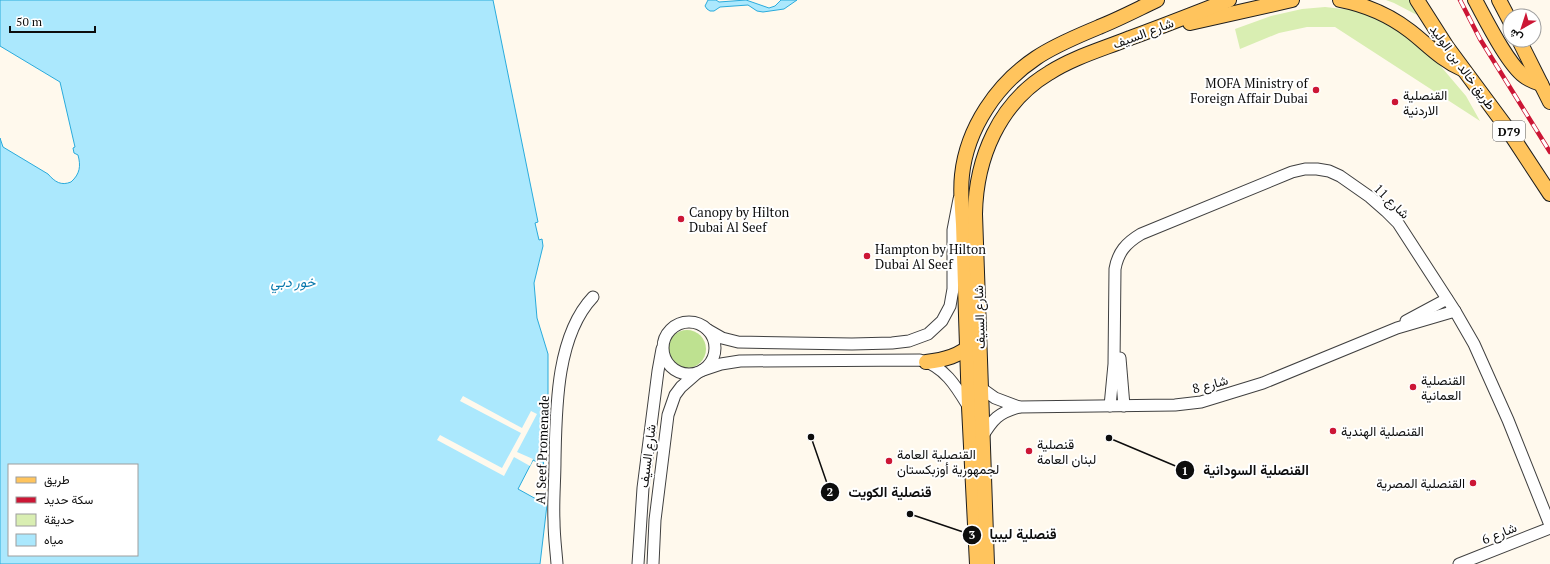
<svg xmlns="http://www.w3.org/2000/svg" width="1550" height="564" viewBox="0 0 1550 564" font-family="'PT Serif',Vazirmatn,serif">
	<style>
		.green { fill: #d9eeb2 }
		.forest { fill: #bee190 }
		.water { fill: #abe8fd; stroke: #2aabdc; fill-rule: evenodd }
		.pier { fill: #fff9ed }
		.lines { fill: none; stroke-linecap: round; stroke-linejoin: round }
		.minor-casing { stroke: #404040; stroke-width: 13 }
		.major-casing { stroke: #1e1e1e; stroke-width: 16 }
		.minor { stroke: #fff; stroke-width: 11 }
		.major { stroke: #ffc45d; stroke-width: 14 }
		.rail-casing { stroke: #cc1635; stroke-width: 4.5 }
		.rail { stroke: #fff; stroke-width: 3; stroke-dasharray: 9; stroke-linecap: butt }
		.poi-dot { fill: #cc1635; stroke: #fff; stroke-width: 1.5 }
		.labels { text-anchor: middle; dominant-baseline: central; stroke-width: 4; stroke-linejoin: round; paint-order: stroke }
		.shield { fill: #fff; stroke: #565656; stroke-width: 1 }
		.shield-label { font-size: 12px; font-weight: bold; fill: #0d0d0d }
		.street-label { font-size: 13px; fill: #0d0d0d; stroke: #fff }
		.poi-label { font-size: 13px; fill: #0d0d0d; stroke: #fff; text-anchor: start }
		.water-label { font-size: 14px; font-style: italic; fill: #0979ad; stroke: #fff }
		.leader { fill: none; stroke: #0d0d0d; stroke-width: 1.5 }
		.callout-dot { fill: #0d0d0d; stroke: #fff; stroke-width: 1.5 }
		.mark-label { font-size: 12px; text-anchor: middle; font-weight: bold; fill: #fff }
		.callout-label { font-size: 14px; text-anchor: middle; font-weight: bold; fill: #0d0d0d; stroke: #fff; stroke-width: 4; stroke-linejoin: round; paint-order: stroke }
	</style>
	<rect width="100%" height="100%" fill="#fff9ed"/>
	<g class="green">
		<polygon points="1386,0 1409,0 1417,15 1394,3"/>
		<polygon points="1325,7 1352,10 1376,18 1398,29 1438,63 1466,96 1480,121 1335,27 1307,27 1279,33 1240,49 1235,29 1271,16 1302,9"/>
	</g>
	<circle class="forest" cx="687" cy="349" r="19"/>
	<g class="water">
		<path d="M0,0H493L538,222L535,223L539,240L542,239L543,246L534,283L537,318L548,354V396H545C540,419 539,443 544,466L533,460L518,489L547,505L540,564H0V138L3,147L48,174C55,182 61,186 71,182C80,174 81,166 78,155L74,153L73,148L75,147L60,82L0,46ZM9,465H137V555H9Z"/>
		<polygon points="708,0 716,0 719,2 746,0 769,8 775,6 781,0 797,0 784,9 763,12 757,11 748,5 720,7 714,11 710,11 707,9 705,6"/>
	</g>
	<polygon class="pier" points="463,396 522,428 531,411 537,414 517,452 533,459 530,466 514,457 504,476 437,440 440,435 502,468 521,433 460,401"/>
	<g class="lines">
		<g class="minor-casing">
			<g id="minor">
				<polyline points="1406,321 1447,299"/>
				<circle cx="689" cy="348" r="26"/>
				<polyline points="708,330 722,338 738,342 852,344 892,343 909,341 928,334 942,321 950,306 953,289 953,230 959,199"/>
				<polyline points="1120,358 1124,406"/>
				<path d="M703,370L721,364L740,361L920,360C944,366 956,386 968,406"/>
				<polyline points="981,388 995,398 1019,407"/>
				<path d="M1110,406L1114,364L1115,269C1118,252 1126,243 1141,234L1292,172L1305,169H1317L1329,171L1340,176L1370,197L1386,211L1398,223L1455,311L1474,344L1508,420L1550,525"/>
				<path d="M982,437C993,419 998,413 1019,407L1175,405L1201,402L1263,383L1397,328L1455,311"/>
				<path d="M557,564C556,550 554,536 554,521C553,501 555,481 555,460C556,409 556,336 593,297"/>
				<polyline points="638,564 643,488 658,371 662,349"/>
				<polyline points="653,564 655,520 668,415 675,395 681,387 697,373"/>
				<polyline points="1459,564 1550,528"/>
			</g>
		</g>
		<g class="major-casing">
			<g id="major">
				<path d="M1340,0C1366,5 1389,15 1410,31C1427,44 1441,60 1462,69"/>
				<polyline points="1417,0 1447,47 1504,124 1550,194"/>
				<path d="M1475,0C1486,20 1507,63 1524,76C1529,80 1535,82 1541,84"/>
				<polyline points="1499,0 1510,21"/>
				<polyline points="1190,23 1292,0"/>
				<polyline points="1519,40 1550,102"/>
				<path d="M926,362C944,360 960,356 973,343"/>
				<path d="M977,564L969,407L963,224C962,207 960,192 962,175C967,128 997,84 1036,58C1055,45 1078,36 1099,27C1119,19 1138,9 1157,0"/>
				<path d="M987,564L975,214C976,158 999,103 1049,73C1074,57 1103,49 1130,38C1163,26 1196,13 1229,0"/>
			</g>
		</g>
		<use href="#minor" class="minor"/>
		<use href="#major" class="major"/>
		<g class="rail-casing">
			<polyline id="rail" points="1460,0 1480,39 1550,152"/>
		</g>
		<use href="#rail" class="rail"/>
	</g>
	<g class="poi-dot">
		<circle cx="1316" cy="90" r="4"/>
		<circle cx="1395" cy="102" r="4"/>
		<circle cx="681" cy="219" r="4"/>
		<circle cx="867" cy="256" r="4"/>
		<circle cx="1413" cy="387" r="4"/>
		<circle cx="1333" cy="431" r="4"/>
		<circle cx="1029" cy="451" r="4"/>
		<circle cx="889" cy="461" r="4"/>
		<circle cx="1473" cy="483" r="4"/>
	</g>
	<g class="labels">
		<rect class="shield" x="1493" y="121" width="32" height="20" rx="3"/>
		<g class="shield-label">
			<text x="1509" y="131">D79</text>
		</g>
		<g class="street-label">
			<text transform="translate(1143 33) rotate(-21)">شارع السيف</text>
			<text transform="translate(1463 67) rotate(54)">طريق خالد بن الوليد</text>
			<text transform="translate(1392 201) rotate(44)">شارع 11</text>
			<text transform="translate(979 317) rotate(-92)">شارع السيف</text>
			<text transform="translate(1210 384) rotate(-15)">شارع 8</text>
			<text transform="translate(542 450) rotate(-88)">Al Seef Promenade</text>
			<text transform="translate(647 456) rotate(-83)">شارع السيف</text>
			<text transform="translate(1499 533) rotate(-22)">شارع 6</text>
		</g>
		<g class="poi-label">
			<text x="1308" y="83" text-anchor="end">MOFA Ministry of<tspan x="1308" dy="15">Foreign Affair Dubai</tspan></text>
			<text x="1403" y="95">القنصلية<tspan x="1403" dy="15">الاردنية</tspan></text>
			<text x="689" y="212">Canopy by Hilton<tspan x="689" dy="15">Dubai Al Seef</tspan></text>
			<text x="875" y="249">Hampton by Hilton<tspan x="875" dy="15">Dubai Al Seef</tspan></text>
			<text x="1421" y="380">القنصلية<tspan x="1421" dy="15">العمانية</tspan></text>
			<text x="1341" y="431">القنصلية الهندية</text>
			<text x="1037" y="444">قنصلية<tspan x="1037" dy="15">لبنان العامة</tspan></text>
			<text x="897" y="454">القنصلية العامة<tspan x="897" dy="15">لجمهورية أوزبكستان</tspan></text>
			<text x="1465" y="483" text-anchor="end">القنصلية المصرية</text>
		</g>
		<g class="water-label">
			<text x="293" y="281">خور دبي</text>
		</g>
	</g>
	<path class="leader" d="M1109 438L1185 470M811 437L830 492M910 514L972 535"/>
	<g class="callout-dot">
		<circle cx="1109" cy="438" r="4"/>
		<circle cx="811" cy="437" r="4"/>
		<circle cx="910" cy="514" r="4"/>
		<circle cx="1185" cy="470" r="10"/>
		<circle cx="830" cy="492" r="10"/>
		<circle cx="972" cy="535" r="10"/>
	</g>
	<g class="mark-label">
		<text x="1185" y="475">1</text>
		<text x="830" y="496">2</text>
		<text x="972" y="539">3</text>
	</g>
	<g class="callout-label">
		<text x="1256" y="475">القنصلية السودانية</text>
		<text x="890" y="497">قنصلية الكويت</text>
		<text x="1023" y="539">قنصلية ليبيا</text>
	</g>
	<rect x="8" y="464" width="130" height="92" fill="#ffffff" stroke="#9e9e9e"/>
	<rect x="16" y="477" width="20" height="6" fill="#ffc45d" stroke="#9e9e9e"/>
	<text x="44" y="484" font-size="12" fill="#0d0d0d">طريق</text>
	<rect x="16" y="497" width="20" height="6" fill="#cc1635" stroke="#9e9e9e"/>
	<text x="44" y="504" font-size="12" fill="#0d0d0d">سكة حديد</text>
	<rect x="16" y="514" width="20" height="12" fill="#d9eeb2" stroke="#9e9e9e"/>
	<text x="44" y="524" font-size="12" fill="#0d0d0d">حديقة</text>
	<rect x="16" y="534" width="20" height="12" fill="#abe8fd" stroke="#9e9e9e"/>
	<text x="44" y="544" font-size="12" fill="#0d0d0d">مياه</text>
	<g transform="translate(1522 28) rotate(219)"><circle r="19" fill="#ffffff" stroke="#9e9e9e"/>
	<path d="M0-3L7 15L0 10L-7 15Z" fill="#cc1635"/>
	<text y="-6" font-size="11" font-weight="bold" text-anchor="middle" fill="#0d0d0d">ش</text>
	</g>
	<path d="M10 26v6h85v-6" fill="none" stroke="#0d0d0d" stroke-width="2"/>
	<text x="16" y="26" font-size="12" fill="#0d0d0d" stroke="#ffffff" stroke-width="3" paint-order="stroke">50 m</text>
</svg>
